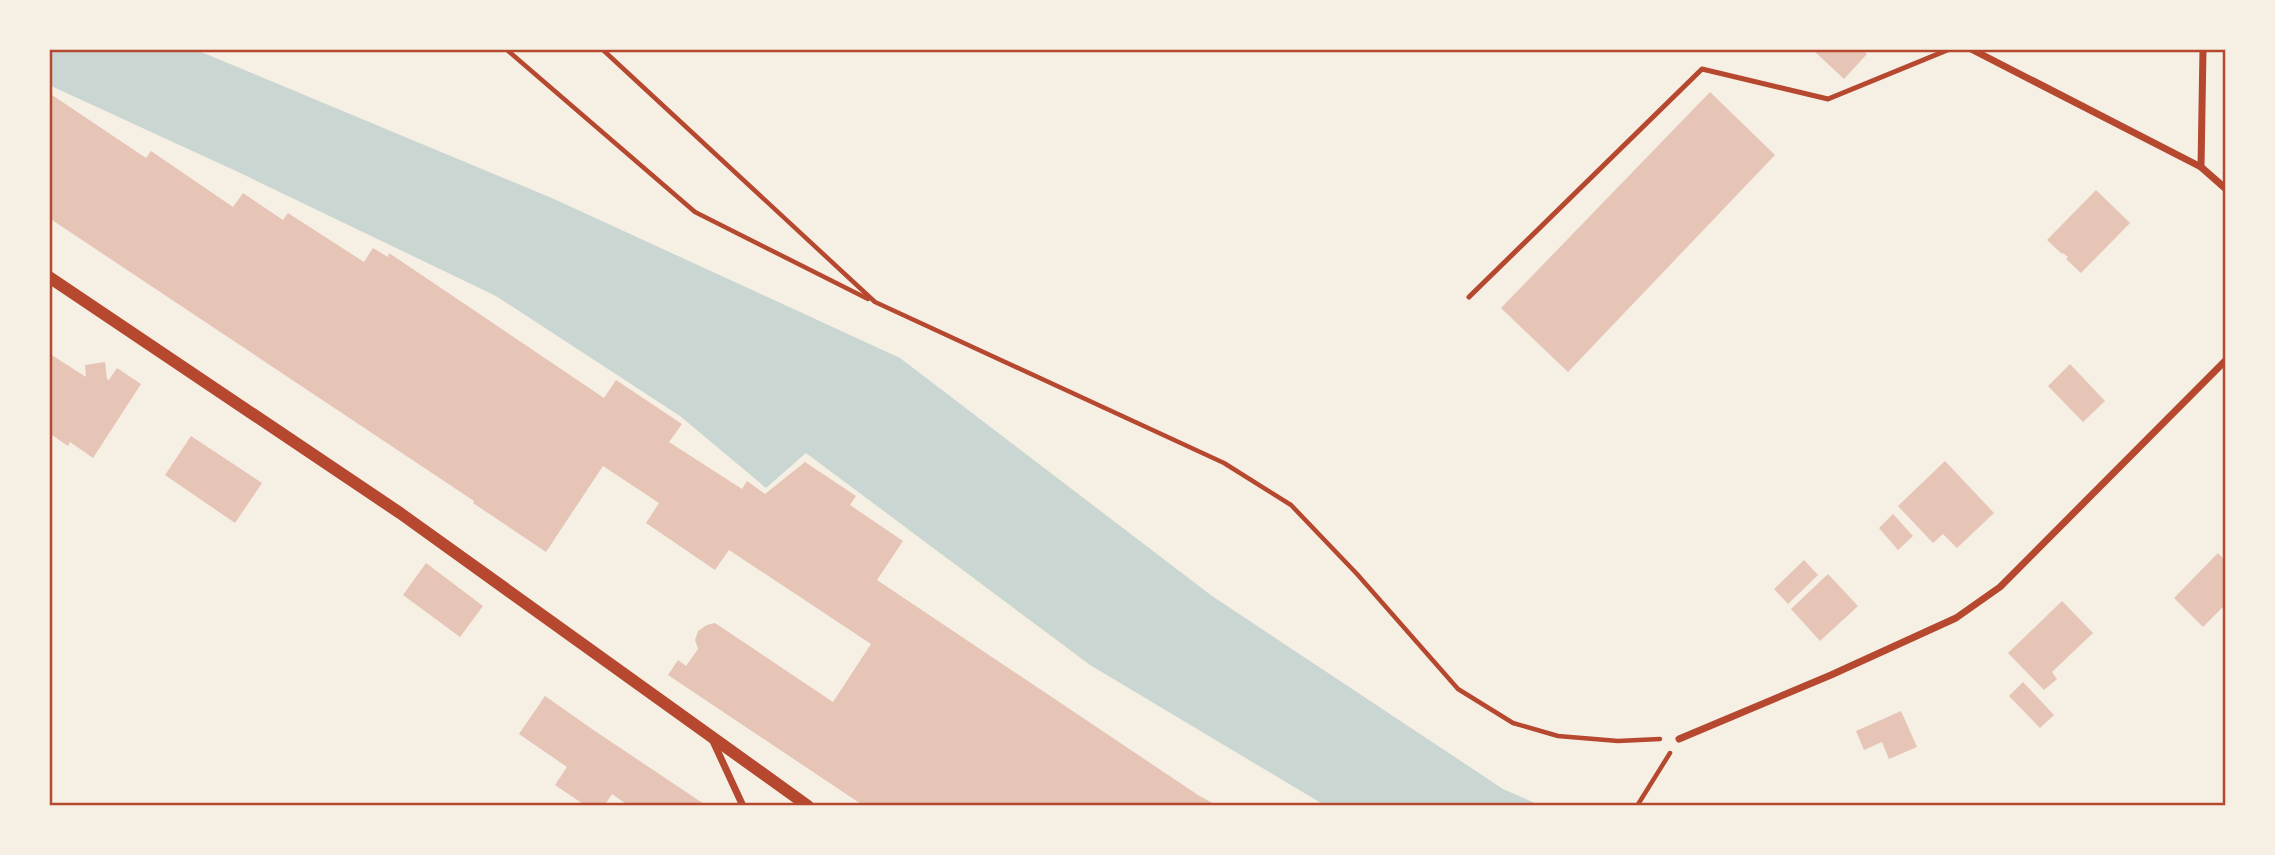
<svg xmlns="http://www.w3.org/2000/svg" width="2275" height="855" viewBox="0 0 2275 855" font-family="'Exo 2',sans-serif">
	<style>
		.water { fill: #c9d6d2 }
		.building { fill: #e6c5b7 }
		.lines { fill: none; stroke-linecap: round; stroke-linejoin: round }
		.path { stroke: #b5482f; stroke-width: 4.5 }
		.service { stroke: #b5482f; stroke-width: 5 }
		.minor { stroke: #b5482f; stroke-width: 7 }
		.tertiary { stroke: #b5482f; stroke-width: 12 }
		.neatline { fill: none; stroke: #b5482f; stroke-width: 2.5 }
	</style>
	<rect width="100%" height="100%" fill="#f6efe4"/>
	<polygon class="water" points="49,49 194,49 554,199 900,358 1212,596 1503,789 1542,806 1326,806 1090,665 806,453 766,488 680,416 496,296 236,171 49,85"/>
	<g class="building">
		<polygon points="1812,49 1862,49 1867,54 1844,79"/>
		<polygon points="1710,92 1775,155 1568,372 1501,308"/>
		<polygon points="49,93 146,158 151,151 233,207 243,193 283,220 288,213 364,262 373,248 388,257 389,253 604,398 616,380 682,424 669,442 742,489 747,481 765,494 805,462 856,496 850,505 903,541 877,580 1198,795 1218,806 864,806 668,675 678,660 686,666 698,649 695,640 698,631 707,625 715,623 833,702 871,644 729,550 715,570 646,523 659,503 603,466 546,552 473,503 474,501 49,218"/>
		<polygon points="2096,190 2130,223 2081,273 2066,259 2068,257 2063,253 2062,254 2047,240"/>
		<polygon points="50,354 86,377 85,365 105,362 107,379 109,380 117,368 141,384 93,458 70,442 68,446 49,433 49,398 52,394 49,392"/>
		<polygon points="2070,364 2105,401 2083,422 2048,386"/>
		<polygon points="191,436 262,483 235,523 165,475"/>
		<polygon points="1945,461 1994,513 1957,548 1943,534 1933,543 1898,506"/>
		<polygon points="1893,514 1913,536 1898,550 1879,528"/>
		<polygon points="2218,553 2226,561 2226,604 2203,627 2174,598"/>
		<polygon points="1804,560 1818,575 1788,604 1774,589"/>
		<polygon points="426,563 483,606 460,637 403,595"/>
		<polygon points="1828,574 1858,606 1820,641 1791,609"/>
		<polygon points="2062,601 2093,633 2052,672 2057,679 2044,690 2008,653"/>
		<polygon points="2023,682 2054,715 2040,728 2009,696"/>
		<polygon points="545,696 592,729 707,806 629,806 612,794 604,806 586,806 555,785 567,767 519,734"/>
		<polygon points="1901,711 1917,747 1889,759 1882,742 1864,750 1856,731"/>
	</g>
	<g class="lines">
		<g class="path">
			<polyline points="506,49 695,212 868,299"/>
			<polyline points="602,49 875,302 1224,463 1291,505 1357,574 1458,689 1513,723 1558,736 1618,741 1660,739"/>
			<polyline points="1637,806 1670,753"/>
		</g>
		<polyline class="service" points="1469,297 1702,69 1828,99 1950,49"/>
		<g class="minor">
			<polyline points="1971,49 2201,167"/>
			<polyline points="2203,49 2201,167 2226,189"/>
			<polyline points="712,739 743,806"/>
			<polyline points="1679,739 1831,675 1956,618 2000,587 2226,360"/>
		</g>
		<polyline class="tertiary" points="49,277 400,513 808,806"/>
	</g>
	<rect width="2275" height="855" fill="none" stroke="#f6efe4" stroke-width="102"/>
	<rect x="51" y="51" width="2173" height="753" class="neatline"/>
</svg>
